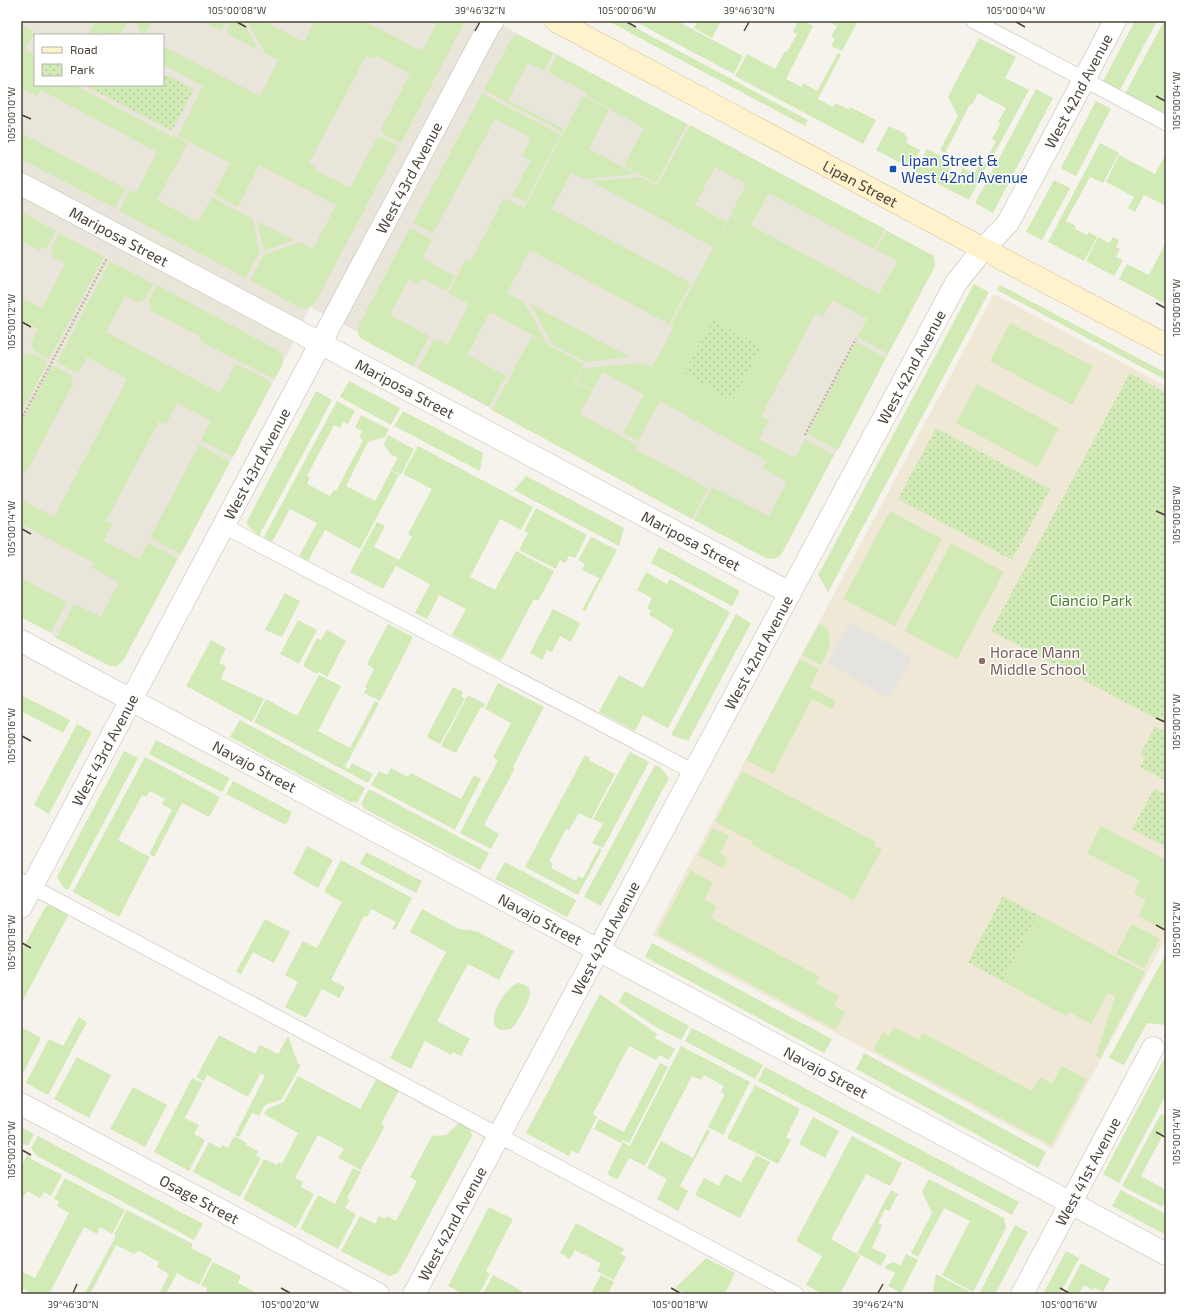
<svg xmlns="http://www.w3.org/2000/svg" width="1187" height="1315" viewBox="0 0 1187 1315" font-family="'Exo 2',sans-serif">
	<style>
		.residential { fill: #eae5da; fill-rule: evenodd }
		.education { fill: #efe8d6 }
		.grass { fill: #d2eab5 }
		.park { fill: url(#park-dots) }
		.parking { fill: #e5e3e0 }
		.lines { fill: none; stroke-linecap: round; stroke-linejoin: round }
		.lane-casing { stroke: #c2bbae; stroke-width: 16 }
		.street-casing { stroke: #c2bbae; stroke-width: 23 }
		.secondary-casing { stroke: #d6c79b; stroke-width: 23 }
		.path { stroke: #c4b79f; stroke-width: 2.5; stroke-dasharray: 2 2; stroke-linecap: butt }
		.lane { stroke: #fff; stroke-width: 15 }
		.street { stroke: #fff; stroke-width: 22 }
		.secondary { stroke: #fff3cd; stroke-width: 22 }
		.ticks { fill: none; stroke: #4b4439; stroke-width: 1.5 }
		.transit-dot { fill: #1a4fb4; stroke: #fff; stroke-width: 1.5 }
		.education-dot { fill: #8d6e63; stroke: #fff; stroke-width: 1.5 }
		.labels { text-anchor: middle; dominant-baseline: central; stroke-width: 3; stroke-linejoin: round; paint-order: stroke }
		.street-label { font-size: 15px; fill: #4b4439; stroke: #fff }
		.transit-label { font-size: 15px; fill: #164399; stroke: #fff; text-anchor: start }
		.park-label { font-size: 15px; fill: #4a7f2a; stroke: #fff }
		.education-label { font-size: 15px; fill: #785e54; stroke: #fff; text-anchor: start }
		.neatline { fill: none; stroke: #4b4439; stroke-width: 1.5 }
		.ticks-label { font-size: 10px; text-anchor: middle; fill: #4b4439 }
	</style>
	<defs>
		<pattern id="park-dots" width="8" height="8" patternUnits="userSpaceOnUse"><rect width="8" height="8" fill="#d2eab5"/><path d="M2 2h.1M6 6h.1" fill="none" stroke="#b6ca9c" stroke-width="1.8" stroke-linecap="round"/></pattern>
	</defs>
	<rect width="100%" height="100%" fill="#f6f3ec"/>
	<path class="residential" d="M21,21H494L934,256L935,266L781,555L778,557L771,559L766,558L492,410L489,407L360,338L358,332L310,307L276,377L123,661L117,666H110L56,638L51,633L21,617ZM35,35H163V85H35Z"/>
	<polygon class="education" points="994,294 1166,386 1166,937 1053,1149 652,935"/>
	<g class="grass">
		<polygon points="95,21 128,21 120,35 107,35 102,32 100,35 88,35"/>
		<polygon points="136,21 152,21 145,35 141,34"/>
		<polygon points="202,21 226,21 221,31"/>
		<polygon points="231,21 243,21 257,49 229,35 227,30"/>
		<path d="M247,21H264L304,42L315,21H364L422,51L438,21H465L401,143L383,134L381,129L410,74L376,56L374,59L366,56L309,163L316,167L315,170L350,188L377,138L381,137L398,146L315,303C310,307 307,309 300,308L250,280L264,255L300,242L313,249L336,205L259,165L238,207L214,194L230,163L178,136L203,86L163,65V46L260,96L278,60L265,53Z"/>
		<polygon points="608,21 623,21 808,120 805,126"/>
		<polygon points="634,21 677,21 743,56 734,74"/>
		<polygon points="698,21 721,21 712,38 694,28"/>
		<polygon points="798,21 804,21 813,26 786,79 801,87 803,83 817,91 838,53 841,55 818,99 833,107 835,103 849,110 850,107 876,120 863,144 735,76 747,54 775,69 785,51 787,52 797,34 793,32"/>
		<polygon points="828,21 858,21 842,51 831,46 835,39 831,37 837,26"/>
		<polygon points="1135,21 1157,21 1119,92 1102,83"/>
		<polygon points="1164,21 1166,21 1166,116 1125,94"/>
		<polygon points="21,25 35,32 25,50 35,55 35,85 75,85 174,138 175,136 188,143 157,200 198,222 212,197 253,219 259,252 246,278 119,211 130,190 136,193 157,152 41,90 37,96 21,88"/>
		<polygon points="515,36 521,36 553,53 544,71 528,63 508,100 563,129 562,132 484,90 511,39"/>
		<polygon points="979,38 1016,57 1005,78 1029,90 991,160 987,158 996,141 992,139 1000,124 998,122 1006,108 978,93 972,105 970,104 945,153 940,150 958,116 948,97"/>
		<polygon points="557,55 687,124 656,183 624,166 644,128 586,96 587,93 548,72"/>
		<polygon points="1036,89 1053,98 993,213 975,203"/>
		<polygon points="482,93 561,135 525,202 512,195 531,161 522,156 531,138 495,119 433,233 413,223"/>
		<polygon points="583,96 609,110 589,149 636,174 584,179 571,173 552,209 691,283 669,324 530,250 507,293 524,302 547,343 490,312 467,355 506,376 489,407 418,369 434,339 448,345 469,304 448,293 466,259 471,261 504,198 524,208"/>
		<polygon points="1096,101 1111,109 1076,176 1061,168"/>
		<polygon points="690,125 885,229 874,249 769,193 751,225 731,214 746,184 715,167 695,205 726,222 713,247 590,181 641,177 657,186"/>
		<polygon points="889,126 905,134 905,136 908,138 906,143 920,150 910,168 876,150"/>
		<polygon points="21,133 126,189 115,208 21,159"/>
		<polygon points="1100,143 1119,153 1103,183 1090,177 1066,221 1076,226 1075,229 1087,235 1089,232 1097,237 1084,261 1048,242"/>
		<polygon points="927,149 953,162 949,170 959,175 963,168 974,174 981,161 987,165 969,200 915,172"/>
		<polygon points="1166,153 1166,206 1144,195 1135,212 1128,208 1134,197 1106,182 1119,155 1155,174"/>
		<polygon points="1054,180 1070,188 1042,240 1026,232"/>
		<polygon points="21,212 56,231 47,247 39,250 21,241"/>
		<path d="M731,215L879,294L898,261L876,250L887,231L934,256L935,266L888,354L857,337L867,319L832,300L823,317L816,313L761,416L769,420L759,439L795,458L805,439L834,455L781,555C776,559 772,559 766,558L694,520L712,487L769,516L787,482L763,468L767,461L660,401L638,441L623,433L644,395L603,372L592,390L576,381L583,368L643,363L652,367L674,327L671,325Z"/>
		<polygon points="257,221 294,240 264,251"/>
		<polygon points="410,228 432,240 422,258 455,276 446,291 422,278 418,284 409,279 390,315 429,336 413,366 360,338 358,332 359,325"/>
		<polygon points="59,233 104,257 49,359 34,351 31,343 38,329 21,320 21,298 42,308 65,264 54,258 51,249"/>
		<polygon points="1098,237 1109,243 1113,237 1119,240 1116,247 1120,249 1116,257 1123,260 1114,276 1086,261"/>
		<polygon points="1166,242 1166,304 1119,279 1127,264 1149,275"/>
		<polygon points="110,261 153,284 146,298 139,303 125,296 106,332 220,393 236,364 270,381 271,385 233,457 201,440 211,421 177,403 166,424 159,421 106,521 112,524 104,541 139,559 148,543 178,558 123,661 117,666 110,666 56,638 74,604 101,617 119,582 92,568 94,563 21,524 21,500 54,517 127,379 87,357 78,373 57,362"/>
		<polygon points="974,284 989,292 828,592 818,575"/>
		<path d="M157,285L279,351C287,361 281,366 276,377L272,378L209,346L200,341L201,337L151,311L149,300Z"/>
		<polygon points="1000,285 1166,373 1166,380 997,290"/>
		<polygon points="530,304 630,357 585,362 553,345"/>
		<polygon points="1010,323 1093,366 1072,405 990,361"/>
		<polygon points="532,336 584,364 574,382 592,391 580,414 637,445 635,449 708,488 692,519 492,410"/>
		<polygon points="856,342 886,358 838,450 808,434"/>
		<polygon points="30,353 48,362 21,413 21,362 25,354"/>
		<polygon points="52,365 71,375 73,384 26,473 21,470 21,424"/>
		<polygon points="349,381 400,408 391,425 340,397"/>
		<polygon points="977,384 1059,428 1038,467 956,423"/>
		<polygon points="316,391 332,400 259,536 248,526 247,521"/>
		<polygon points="337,401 355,411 348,424 343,422 340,428 334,425 307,476 310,477 307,484 330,496 334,490 336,491 363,440 359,438 362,431 355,428 361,415 389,429 385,437 368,442 346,486 375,501 391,471 399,475 360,549 325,530 308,561 299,556 317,523 290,509 272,542 264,537"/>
		<polygon points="403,411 483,453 480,471 394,426"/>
		<polygon points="388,435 414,449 401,475 391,470 398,458 390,454 384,444"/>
		<polygon points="199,445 230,462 181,554 150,538"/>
		<polygon points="418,446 533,507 521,530 500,519 470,577 495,590 516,551 554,571 538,601 534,599 501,661 452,635 466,609 439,595 427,619 415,613 430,584 396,566 383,589 350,572 377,522 385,526 374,547 399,560 412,537 408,534 432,489 403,474"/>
		<polygon points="526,476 624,528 619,546 514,490"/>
		<polygon points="536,508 587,535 575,558 569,556 565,563 560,560 556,569 519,550 528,533 524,531"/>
		<polygon points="890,511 942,539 895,626 843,599"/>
		<polygon points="591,537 617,550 585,611 582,610 599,578 582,570 585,564 578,560"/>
		<polygon points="951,543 1004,572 957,659 905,631"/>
		<polygon points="659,547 740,591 732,606 651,563"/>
		<polygon points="646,572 667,584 670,579 730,612 668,728 643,715 635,731 599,712 619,675 643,688 674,630 649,615 651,611 647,608 652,598 637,590"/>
		<polygon points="21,578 67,602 51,633 21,617"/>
		<polygon points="285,593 300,601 282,637 265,630"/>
		<polygon points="553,609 580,623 571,642 560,636 552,652 547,650 542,660 530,653"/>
		<polygon points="736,614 751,623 688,741 671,735"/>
		<polygon points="298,620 317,630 299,664 280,654"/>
		<polygon points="388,624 413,637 380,701 364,693 367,688 365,687 374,669 367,664"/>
		<path d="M819,624L827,628C833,645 829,650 821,665L802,655Z"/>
		<polygon points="327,630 346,641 327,677 319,672 317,674 303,666 317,638 321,640"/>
		<polygon points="211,640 226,648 219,663 226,666 221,679 264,699 252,722 186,686"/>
		<polygon points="800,659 819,669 810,687 836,701 832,709 812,699 773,774 746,760"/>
		<polygon points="319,675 341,686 318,731 350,748 375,701 379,703 345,767 349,769 352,763 373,774 368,783 254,722 266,699 297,716"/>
		<polygon points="498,683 544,707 513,767 515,768 484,825 499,834 491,849 460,833 498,760 493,757 511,723 485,709"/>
		<polygon points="453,687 463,692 461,696 465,698 440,744 428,738 429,737 427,736"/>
		<polygon points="21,695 70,720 63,733 21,711"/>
		<polygon points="468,695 485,704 484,708 481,707 456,753 441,746"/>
		<polygon points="240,720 365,788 357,803 353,801 352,803 230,737"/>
		<polygon points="77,724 92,732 49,814 34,805"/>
		<polygon points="156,740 230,778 222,792 149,754"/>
		<polygon points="124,751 138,758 68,890 64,888 57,877"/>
		<polygon points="630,752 649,762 603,848 592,843 603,824 593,819"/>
		<polygon points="585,755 590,758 589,760 615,774 591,819 579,813 569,830 566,829 549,861 553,863 551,868 576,881 578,876 583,878 599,848 602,850 578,895 525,867"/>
		<polygon points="145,757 220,797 209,817 182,803 154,857 149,854 172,810 162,804 165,799 150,791 146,797 142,795 118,840 150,857 119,917 73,892"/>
		<polygon points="655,765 661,768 669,778 601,906 584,897"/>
		<polygon points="391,768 408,777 411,773 461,799 474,775 481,779 455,830 371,785 379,771 387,775"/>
		<polygon points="742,771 876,842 874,845 882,849 854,900 752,845 753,842 715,822"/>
		<polygon points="233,781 292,812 286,825 226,794"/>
		<polygon points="369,789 489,853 480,870 363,808 364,806 361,804"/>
		<polygon points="1101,826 1166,860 1166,931 1138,916 1146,900 1134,893 1140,881 1087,853"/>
		<polygon points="713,828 729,836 720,853 728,858 723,868 698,855"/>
		<polygon points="307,846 333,860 318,888 293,874"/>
		<polygon points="366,852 422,881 416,893 360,864"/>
		<polygon points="341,860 412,898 395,930 392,929 396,922 371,909 367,917 364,916 331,980 345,987 339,998 322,989 306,1018 285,1007 298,982 285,975 303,941 317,948 342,902 324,892"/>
		<polygon points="505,862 576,900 567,917 495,879"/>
		<polygon points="691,870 713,883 704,900 717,906 711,918 819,976 816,983 839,996 834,1006 845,1012 836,1030 657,934"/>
		<polygon points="55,905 70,912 21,1004 21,952 46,906"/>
		<polygon points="422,909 459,929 476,931 514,951 499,980 468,964 437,1021 470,1039 461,1056 453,1052 451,1055 425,1041 411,1069 390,1058 446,952 410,932"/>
		<polygon points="1038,915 1145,972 1100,1059 1096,1056 1115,996 1108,993 1091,1024 1069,1012 1066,1016 1002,981"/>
		<polygon points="265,919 290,932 274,963 253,952 241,974 236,972"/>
		<polygon points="1132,924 1160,939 1144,968 1116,954"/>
		<polygon points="652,943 832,1039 824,1053 645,957"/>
		<polygon points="1166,954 1166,1025 1147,1023 1124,1065 1109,1058"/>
		<path d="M518,983C538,985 528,1002 522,1013C519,1018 516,1024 511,1029C476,1037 503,987 518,983Z"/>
		<polygon points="625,991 689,1026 681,1040 654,1026 619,1002"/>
		<polygon points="600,994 657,1034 655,1038 675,1049 669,1060 659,1055 656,1060 629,1046 593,1114 597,1117 578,1154 572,1150 569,1156 526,1133"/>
		<polygon points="79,1017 87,1022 48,1095 26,1083 49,1039 63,1046"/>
		<polygon points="21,1027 41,1038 21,1077"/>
		<polygon points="894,1027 919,1040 923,1033 1032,1091 1040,1077 1052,1084 1062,1066 1087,1079 1051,1145 873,1050 883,1032 889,1036"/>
		<polygon points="692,1028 763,1065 755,1079 685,1041"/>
		<polygon points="219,1035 255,1054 260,1045 278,1054 288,1036 298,1064 301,1065 281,1100 265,1105 259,1116 252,1113 239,1137 235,1135 265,1076 248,1067 260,1074 248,1097 207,1075 204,1081 196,1077"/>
		<polygon points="681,1046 750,1082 723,1135 708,1127 725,1094 721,1092 724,1086 704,1075 701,1080 692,1076 645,1166 629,1158 617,1180 607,1174 623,1142 630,1146"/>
		<polygon points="864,1053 1046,1152 1038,1168 856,1069"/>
		<polygon points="1166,1055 1166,1095 1119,1183 1103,1174"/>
		<polygon points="77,1057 111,1075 89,1118 54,1099"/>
		<polygon points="660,1063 668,1067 629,1143 622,1140 621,1143 594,1129 599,1119 624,1132"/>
		<polygon points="765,1067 1019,1202 1012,1215 758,1081"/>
		<polygon points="298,1076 360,1109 377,1078 399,1090 381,1124 385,1126 361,1170 338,1158 344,1149 318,1135 295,1178 303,1182 301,1187 314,1194 296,1228 243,1199 264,1159 277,1165 279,1162 282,1164 298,1133 264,1114 267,1109 284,1102"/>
		<polygon points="192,1078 203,1083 185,1118 199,1125 194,1134 205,1140 189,1171 154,1152"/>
		<polygon points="755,1085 800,1109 786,1137 791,1140 778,1164 727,1138"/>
		<polygon points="133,1087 167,1105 145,1147 110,1129"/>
		<polygon points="1161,1114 1166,1117 1166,1129 1141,1176 1166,1190 1166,1200 1162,1207 1122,1186"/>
		<polygon points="813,1117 839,1131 825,1158 799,1144"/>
		<polygon points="461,1121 469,1125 472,1136 398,1273 389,1276 341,1251 360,1216 375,1224 379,1216 385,1219 387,1216 396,1221 417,1181 410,1177 432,1136 446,1135"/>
		<polygon points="21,1127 34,1134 28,1146 21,1142"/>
		<polygon points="707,1129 710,1131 680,1186 688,1191 678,1211 657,1199 667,1179 647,1168 661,1141 693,1158"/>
		<polygon points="38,1136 203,1224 194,1240 37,1156 31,1148"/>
		<polygon points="234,1136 247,1143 246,1145 258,1151 256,1156 261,1158 240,1197 193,1172 209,1142 220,1148 222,1145 228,1148"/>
		<polygon points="852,1136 902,1163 890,1186 866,1174 831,1239 860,1256 840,1294 823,1294 806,1285 822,1256 796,1241"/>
		<polygon points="28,1153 31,1159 62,1175 51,1196 44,1192 40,1198 27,1191 21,1202 21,1166"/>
		<polygon points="756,1155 770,1162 740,1218 695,1195 704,1178 719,1186 725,1174 741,1182"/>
		<polygon points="353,1168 361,1172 347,1198 350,1200 345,1208 356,1214 338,1249 300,1229 318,1195 335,1204"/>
		<polygon points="65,1178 125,1210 112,1234 100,1227 97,1234 84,1227 49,1294 26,1294 27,1291 21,1288 21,1271 35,1278 69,1213 57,1206 59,1201 54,1199"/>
		<polygon points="929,1179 1004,1218 1006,1228 973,1292 942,1275 970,1221 944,1208 918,1257 911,1253 932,1213 922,1191"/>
		<polygon points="891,1190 898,1194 889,1211 885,1209 878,1223 882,1225 872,1248 887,1255 881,1266 857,1253"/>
		<polygon points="1121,1190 1166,1214 1166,1235 1112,1206"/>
		<polygon points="489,1207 513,1219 486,1271 490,1274 479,1294 463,1294 448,1286"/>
		<polygon points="127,1210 193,1244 191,1248 212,1259 199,1285 177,1273 166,1294 159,1294 169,1274 157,1267 159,1262 139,1251 134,1254 116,1245 90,1294 85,1293 116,1236 114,1235"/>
		<polygon points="576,1223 624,1249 621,1254 626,1257 614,1280 597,1271 601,1263 575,1250 570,1259 560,1253"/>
		<polygon points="1015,1225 1028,1232 995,1294 979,1294"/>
		<polygon points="1066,1251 1079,1258 1060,1294 1043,1294"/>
		<polygon points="906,1254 918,1260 901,1293 888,1286 895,1273 885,1268 886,1265 894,1262 900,1266"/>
		<polygon points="706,1258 735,1273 725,1294 686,1294 675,1288"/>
		<polygon points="213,1262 241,1276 238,1283 255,1292 254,1294 210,1294 206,1291 207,1288 201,1285"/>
		<polygon points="1081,1263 1110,1279 1103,1292 1095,1288 1093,1290 1084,1285 1079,1294 1065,1294"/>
		<polygon points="936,1274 972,1293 971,1294 936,1294 933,1292"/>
		<polygon points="493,1275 522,1291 521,1294 483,1294"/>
		<polygon points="601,1275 614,1282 608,1294 591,1294"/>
	</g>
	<g class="park">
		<polygon points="163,73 194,89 172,131 84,85 163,85"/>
		<polygon points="713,320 762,347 732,401 684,373"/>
		<polygon points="1130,373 1166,393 1166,724 991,631"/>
		<polygon points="936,428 1050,489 1012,560 898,499"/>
		<polygon points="1155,726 1166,732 1166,781 1140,767 1145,758 1140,755"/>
		<polygon points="1154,789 1166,794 1166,847 1132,829"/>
		<polygon points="1003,896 1038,915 1002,981 968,962"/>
	</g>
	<polygon class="parking" points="850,622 912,657 889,698 827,663"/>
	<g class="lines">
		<g class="lane-casing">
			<g id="lane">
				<polyline points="974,21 1166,123"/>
				<polyline points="224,526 694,772"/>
				<polyline points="21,881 796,1294"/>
			</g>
		</g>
		<g class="street-casing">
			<g id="street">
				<path id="s1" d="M21,184L790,593"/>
				<path id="s2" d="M21,641L1166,1254"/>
				<path id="s3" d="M21,907L489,26L493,21"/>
				<path id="s4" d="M21,1104L378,1294"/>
				<path id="s5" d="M414,1294L956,283L983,249L1008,223L1115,21"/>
				<path id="s6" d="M1022,1294L1153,1048"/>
			</g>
		</g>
		<g class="secondary-casing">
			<g id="secondary">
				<path id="s7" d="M556,21L1006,261L1166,345"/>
			</g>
		</g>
		<g class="path">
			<polyline points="21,420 107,258"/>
			<polyline points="805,435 856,339"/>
		</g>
		<use href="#lane" class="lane"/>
		<use href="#street" class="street"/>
		<use href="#secondary" class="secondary"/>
	</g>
	<path class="ticks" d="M237,22L246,27M627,22L636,27M1016,22L1025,27M475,31L480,22M744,31L749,22M1156,96L1165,101M22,115L31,119M1156,303L1165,308M22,322L31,327M1156,511L1165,515M22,529L31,534M1156,718L1165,722M22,736L31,741M1156,925L1165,930M22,943L31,948M1156,1132L1165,1137M22,1150L31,1155M281,1288L290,1293M671,1288L680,1293M1060,1288L1069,1293M73,1293L77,1284M878,1293L883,1284"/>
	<rect class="transit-dot" x="889" y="165" width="8" height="8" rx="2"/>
	<circle class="education-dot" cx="982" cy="661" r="4"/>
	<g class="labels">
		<g class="street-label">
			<text stroke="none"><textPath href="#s5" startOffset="1376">West 42nd Avenue</textPath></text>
			<text stroke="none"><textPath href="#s3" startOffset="826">West 43rd Avenue</textPath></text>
			<text stroke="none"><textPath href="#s7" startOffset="345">Lipan Street</textPath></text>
			<text stroke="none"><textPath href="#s1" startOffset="111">Mariposa Street</textPath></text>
			<text stroke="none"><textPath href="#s5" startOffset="1052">West 42nd Avenue</textPath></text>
			<text stroke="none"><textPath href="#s1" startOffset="435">Mariposa Street</textPath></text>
			<text stroke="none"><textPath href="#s3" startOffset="502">West 43rd Avenue</textPath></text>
			<text stroke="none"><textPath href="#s1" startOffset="759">Mariposa Street</textPath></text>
			<text stroke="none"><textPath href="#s5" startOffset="728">West 42nd Avenue</textPath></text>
			<text stroke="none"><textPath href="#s3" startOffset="178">West 43rd Avenue</textPath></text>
			<text stroke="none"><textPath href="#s2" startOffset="265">Navajo Street</textPath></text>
			<text stroke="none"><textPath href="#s2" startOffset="589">Navajo Street</textPath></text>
			<text stroke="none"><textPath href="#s5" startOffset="404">West 42nd Avenue</textPath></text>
			<text stroke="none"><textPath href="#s2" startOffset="913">Navajo Street</textPath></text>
			<text stroke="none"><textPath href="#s6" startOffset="139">West 41st Avenue</textPath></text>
			<text stroke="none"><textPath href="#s4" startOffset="202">Osage Street</textPath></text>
			<text stroke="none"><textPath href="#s5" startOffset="80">West 42nd Avenue</textPath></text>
		</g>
		<g class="transit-label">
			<text x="901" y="160">Lipan Street &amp;<tspan x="901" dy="17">West 42nd Avenue</tspan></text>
		</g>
		<g class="park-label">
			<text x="1091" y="600">Ciancio Park</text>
		</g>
		<g class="education-label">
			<text x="990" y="652">Horace Mann<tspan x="990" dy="17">Middle School</tspan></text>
		</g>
	</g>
	<rect width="1187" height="1315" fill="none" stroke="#ffffff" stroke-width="44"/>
	<rect x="34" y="34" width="130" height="52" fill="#ffffff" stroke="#b7b4b0"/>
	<rect x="42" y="47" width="20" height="6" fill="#fff3cd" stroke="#b7b4b0"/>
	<text x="70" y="54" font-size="12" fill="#4b4439">Road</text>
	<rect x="42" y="64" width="20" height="12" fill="url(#park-dots)" stroke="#b7b4b0"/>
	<text x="70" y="74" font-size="12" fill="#4b4439">Park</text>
	<rect x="22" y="22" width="1143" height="1271" class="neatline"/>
	<g class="ticks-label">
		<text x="237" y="14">105°00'08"W</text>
		<text x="480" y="14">39°46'32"N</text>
		<text x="627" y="14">105°00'06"W</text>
		<text x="749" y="14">39°46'30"N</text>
		<text x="1016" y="14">105°00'04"W</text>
		<text transform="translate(1176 101) rotate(-90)" y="4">105°00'04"W</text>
		<text transform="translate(11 115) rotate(-90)" y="4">105°00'10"W</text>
		<text transform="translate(1176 308) rotate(-90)" y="4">105°00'06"W</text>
		<text transform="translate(11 322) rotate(-90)" y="4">105°00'12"W</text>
		<text transform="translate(1176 515) rotate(-90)" y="4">105°00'08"W</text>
		<text transform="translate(11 529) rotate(-90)" y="4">105°00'14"W</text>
		<text transform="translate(1176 722) rotate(-90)" y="4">105°00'10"W</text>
		<text transform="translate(11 736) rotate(-90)" y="4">105°00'16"W</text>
		<text transform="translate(1176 930) rotate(-90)" y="4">105°00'12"W</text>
		<text transform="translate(11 943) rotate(-90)" y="4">105°00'18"W</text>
		<text transform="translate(1176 1137) rotate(-90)" y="4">105°00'14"W</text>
		<text transform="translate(11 1150) rotate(-90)" y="4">105°00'20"W</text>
		<text x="73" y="1308">39°46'30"N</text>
		<text x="290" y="1308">105°00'20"W</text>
		<text x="680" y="1308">105°00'18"W</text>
		<text x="878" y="1308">39°46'24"N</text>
		<text x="1069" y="1308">105°00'16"W</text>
	</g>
</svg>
